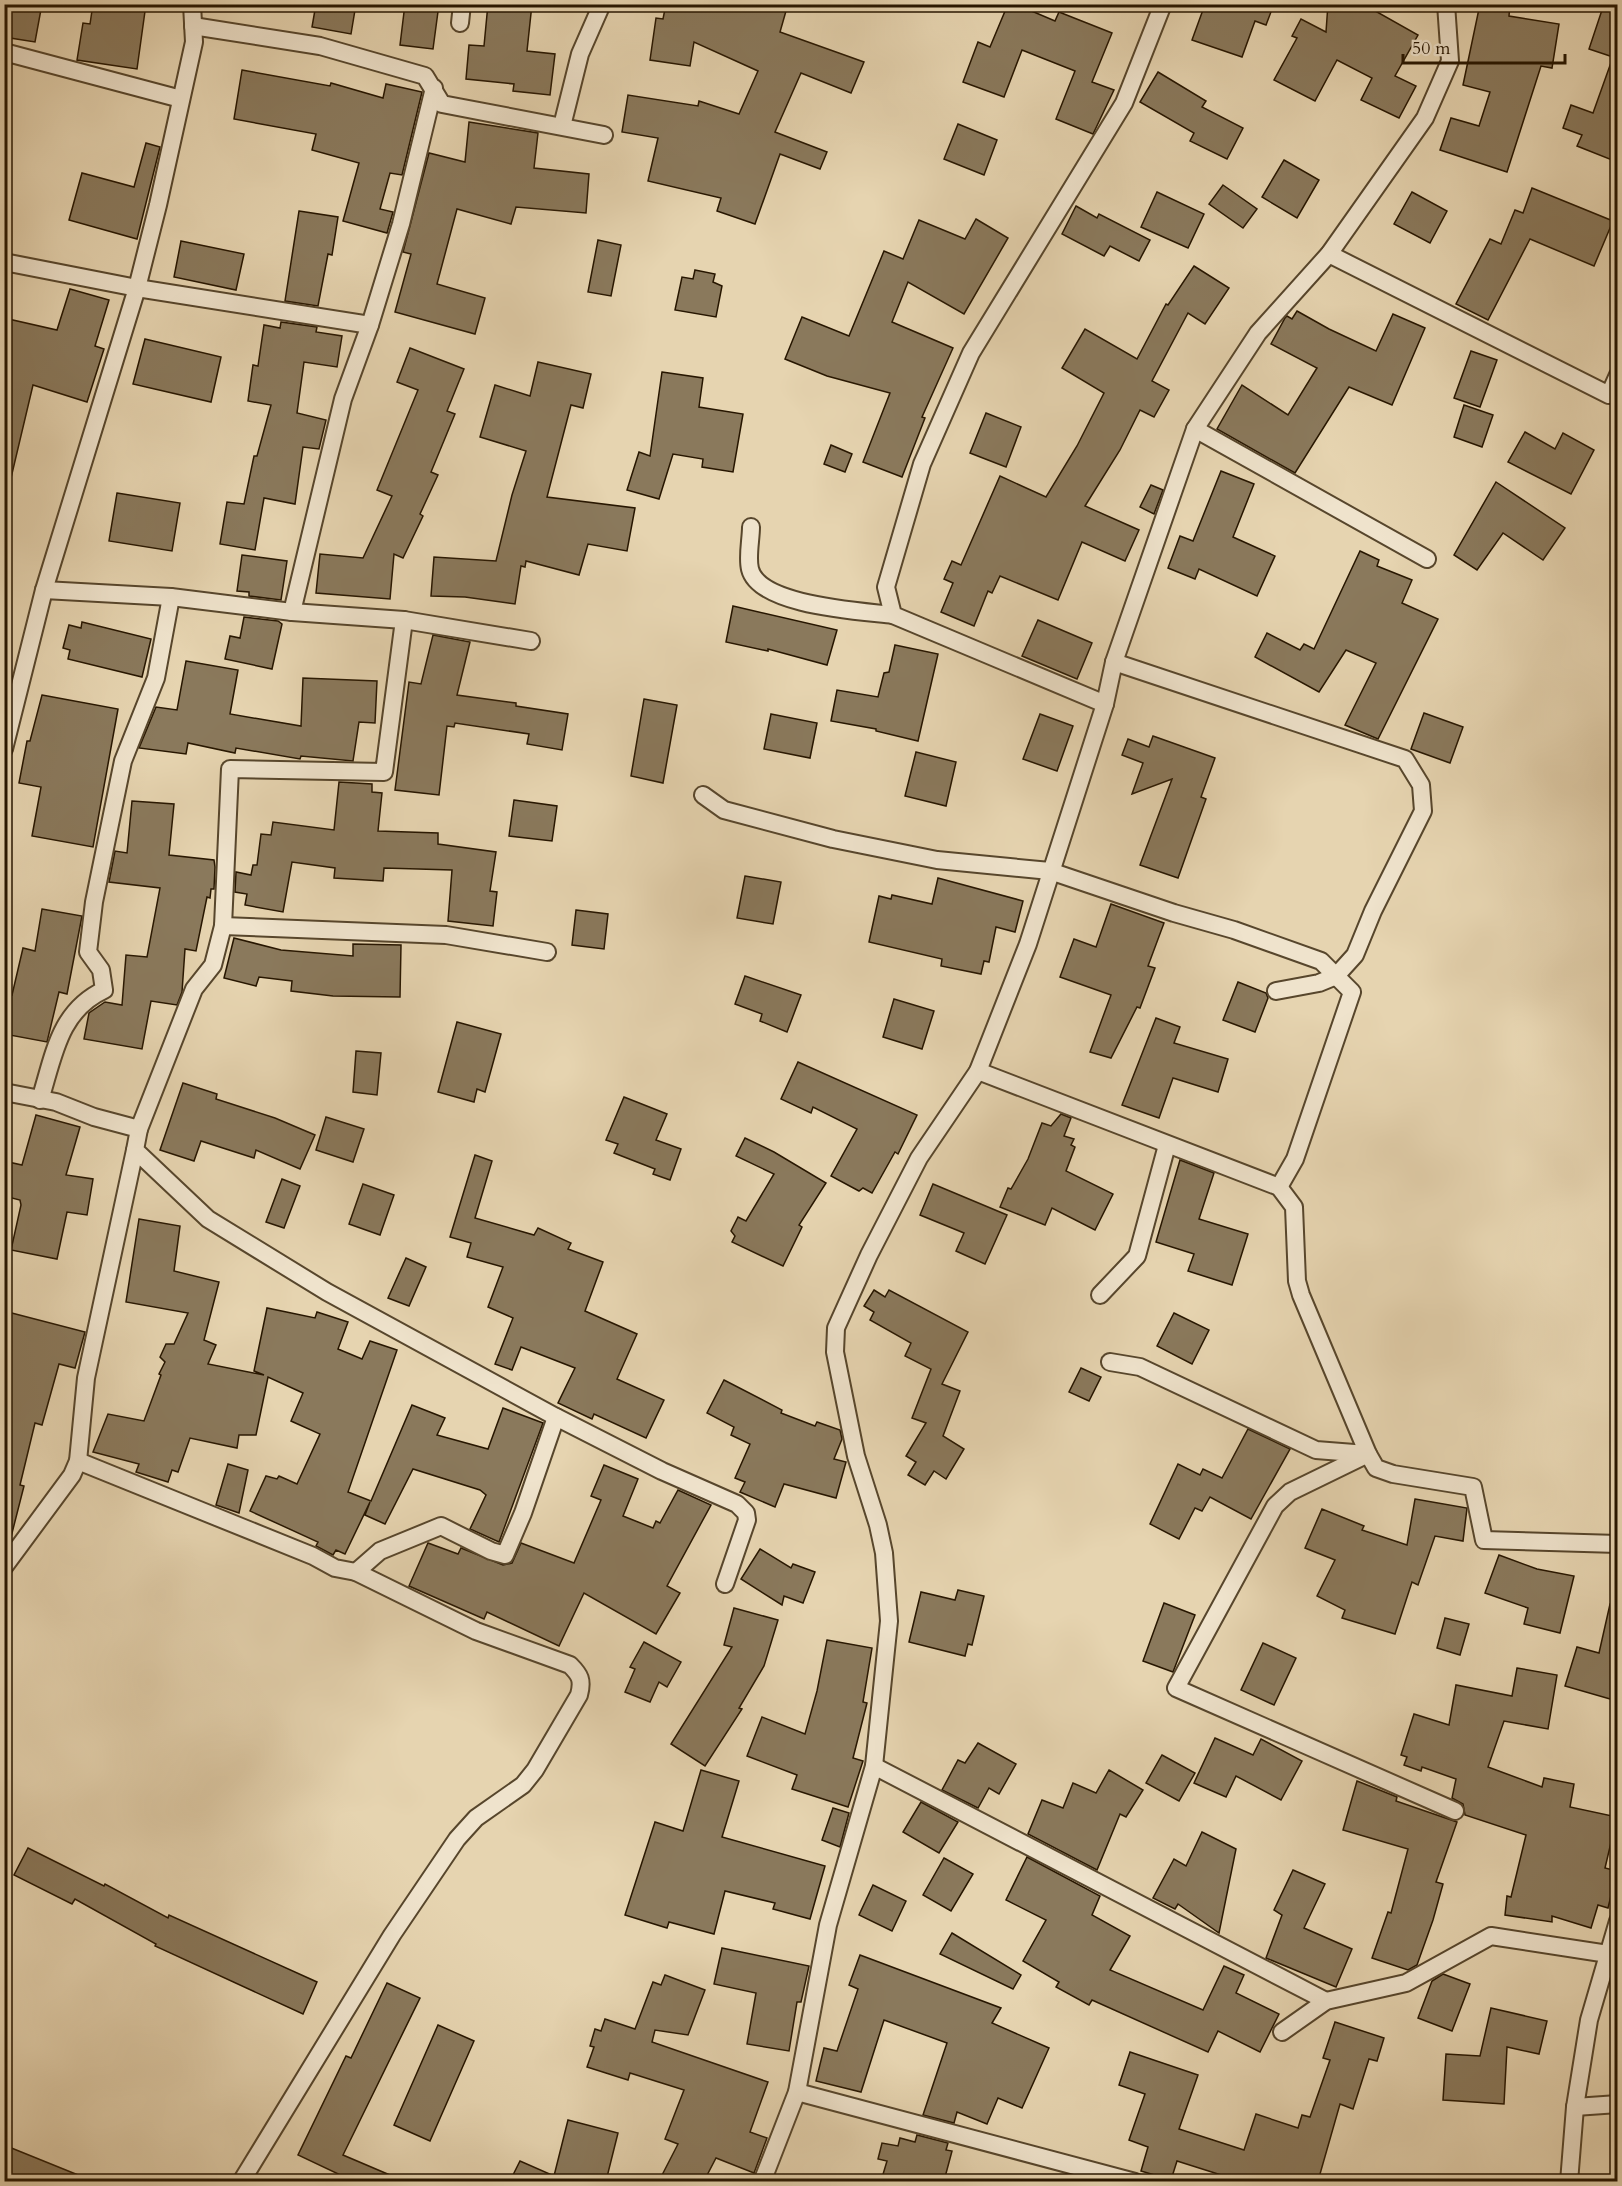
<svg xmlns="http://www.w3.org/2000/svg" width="1622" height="2186" viewBox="0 0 1622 2186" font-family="Cardo,serif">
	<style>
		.building { fill: #8a795c; stroke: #271600; stroke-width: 1.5 }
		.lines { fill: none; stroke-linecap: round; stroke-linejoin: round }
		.street-casing { stroke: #57462c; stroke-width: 20 }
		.street { stroke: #efe3cc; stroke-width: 16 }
	</style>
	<rect width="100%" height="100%" fill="#e6d4b0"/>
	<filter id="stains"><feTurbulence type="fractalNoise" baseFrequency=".00333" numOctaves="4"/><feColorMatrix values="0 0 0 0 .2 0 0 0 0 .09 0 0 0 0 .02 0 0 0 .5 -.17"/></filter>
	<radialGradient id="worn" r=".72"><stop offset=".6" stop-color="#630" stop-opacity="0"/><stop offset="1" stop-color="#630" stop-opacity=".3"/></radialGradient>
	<g class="building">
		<polygon points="4,4 42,4 35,42 4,37"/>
		<polygon points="93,4 146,4 137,69 77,60 83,23 90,24"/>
		<polygon points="316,4 356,4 351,34 312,27"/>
		<polygon points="405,4 439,4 433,49 400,45"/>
		<polygon points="488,4 532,4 527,51 555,54 550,95 513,91 514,84 466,79 469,45 484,46"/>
		<polygon points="666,4 788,4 780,32 864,62 851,93 801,73 775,132 827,152 820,169 780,154 755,224 717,211 721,198 648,181 658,138 622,132 628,95 698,106 699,101 739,114 758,71 694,42 690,66 650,60 656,18 663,19"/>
		<polygon points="1008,4 1015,4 1055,21 1059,12 1112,33 1092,82 1114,90 1093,134 1056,119 1075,71 1022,50 1004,97 963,82 978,42 990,47"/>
		<polygon points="1216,4 1274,4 1266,25 1255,21 1242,57 1192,40 1204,7 1213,10"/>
		<polygon points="1328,4 1363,4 1418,35 1395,76 1416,86 1399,118 1361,100 1372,78 1337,60 1315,101 1274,80 1297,38 1292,36 1301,19 1326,32"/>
		<polygon points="1480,4 1510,4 1509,16 1559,24 1552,68 1541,66 1507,172 1440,150 1451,118 1479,126 1490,92 1463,85"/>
		<polygon points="1604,4 1617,9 1617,162 1577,146 1582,135 1563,128 1571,105 1593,113 1613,57 1589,49"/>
		<polygon points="242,70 330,86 331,83 383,98 386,84 422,92 402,175 390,173 380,209 393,212 387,233 343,221 359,163 312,150 316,134 234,119"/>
		<polygon points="1158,72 1206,101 1202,107 1243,128 1227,159 1190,141 1194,133 1140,102"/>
		<polygon points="469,122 538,133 534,168 589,174 586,213 516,207 511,224 457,209 437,284 485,298 475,334 395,312 411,254 403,252 429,153 465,162"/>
		<polygon points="958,124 997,140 984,175 944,159"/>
		<polygon points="146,143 160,147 137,239 69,220 82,173 134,187"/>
		<polygon points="1284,160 1319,180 1297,218 1262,197"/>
		<polygon points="1223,185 1257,209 1243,228 1209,204"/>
		<polygon points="1532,188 1613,221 1594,266 1530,239 1488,320 1456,304 1490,239 1501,244 1515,210 1523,213"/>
		<polygon points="1157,192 1204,214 1188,248 1141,227"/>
		<polygon points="1412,192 1447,211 1430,243 1394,224"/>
		<polygon points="1076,206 1097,218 1099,214 1150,240 1139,261 1110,246 1104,256 1062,234"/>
		<polygon points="299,211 338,217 332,255 328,254 318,306 285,301"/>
		<polygon points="976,219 1008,238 964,314 908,282 892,322 953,348 922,417 925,418 902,477 863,462 890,393 827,376 785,359 802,317 849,336 884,251 903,259 919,220 965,239"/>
		<polygon points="598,240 621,245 611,296 588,292"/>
		<polygon points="181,241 244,254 236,290 174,277"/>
		<polygon points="1194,266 1229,288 1205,324 1188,313 1152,381 1169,390 1154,417 1140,410 1120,450 1085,506 1139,530 1125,561 1082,542 1058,600 1000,576 992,593 988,591 974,626 941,612 953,583 944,579 952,561 961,565 1000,476 1046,497 1077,446 1104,393 1062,368 1085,329 1137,359 1166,304 1168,305"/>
		<polygon points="695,270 715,274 713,282 722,286 716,317 675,310 682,277 693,279"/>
		<polygon points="70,289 109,300 95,346 104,349 87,402 33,385 11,478 4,477 4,318 57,330"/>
		<polygon points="1297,311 1329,329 1376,351 1393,314 1425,328 1392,405 1349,387 1295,473 1217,429 1242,385 1288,415 1317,368 1271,344 1285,318 1287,316 1292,319"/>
		<polygon points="281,322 317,327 316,332 342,336 337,367 304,362 297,413 326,420 319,449 303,447 295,504 264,498 255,550 220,544 227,502 244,504 254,456 257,456 271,405 248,401 253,365 258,366 264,325 280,328"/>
		<polygon points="145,339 221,357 211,402 133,384"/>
		<polygon points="410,348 464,369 447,411 455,414 431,472 438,475 420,514 423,516 403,558 394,554 390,599 316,593 320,554 363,558 392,496 377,490 418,390 397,382"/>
		<polygon points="1471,351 1497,360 1480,407 1454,398"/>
		<polygon points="538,362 591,374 583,408 571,405 547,497 635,508 627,551 588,544 579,575 526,561 525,567 521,566 515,604 465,597 431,596 434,557 496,561 512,495 526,451 480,437 495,385 530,396"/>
		<polygon points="662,372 703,378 699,407 743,414 733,472 702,467 703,459 673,454 659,499 627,490 639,452 650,456"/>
		<polygon points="1464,405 1493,415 1482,447 1454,437"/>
		<polygon points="986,413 1021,427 1006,467 970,453"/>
		<polygon points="1525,432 1555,449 1563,433 1594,450 1571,494 1508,462"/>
		<polygon points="831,445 852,454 845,472 824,464"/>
		<polygon points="1221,471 1254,484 1233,537 1275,556 1257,596 1199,569 1195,579 1168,568 1180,536 1193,541"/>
		<polygon points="1496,482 1565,528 1543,560 1503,533 1477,570 1454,555"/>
		<polygon points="1151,485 1163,490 1154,514 1140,507"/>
		<polygon points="117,493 180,503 172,551 109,541"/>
		<polygon points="1360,551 1379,560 1377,566 1412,580 1402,603 1438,619 1378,739 1345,725 1376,663 1346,650 1319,692 1255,657 1267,633 1300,650 1304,644 1314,649"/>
		<polygon points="242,555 287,561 281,600 249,596 249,592 237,591"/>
		<polygon points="733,606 837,630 827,665 768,649 768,651 726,642"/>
		<polygon points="244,617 278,621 282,624 272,669 225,659 230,636 240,638"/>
		<polygon points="1038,620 1092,643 1077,679 1022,656"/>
		<polygon points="82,622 151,639 142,677 68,659 70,650 63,648 69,625 81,628"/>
		<polygon points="433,635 470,642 457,695 516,703 516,706 568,714 562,750 527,744 529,734 455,723 454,727 447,726 439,795 395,790 409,682 421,684"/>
		<polygon points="895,645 938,654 918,741 876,731 876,729 831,721 837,690 878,697 884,673 889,672"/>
		<polygon points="186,661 238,670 230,714 301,726 303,678 377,681 375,723 359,722 353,761 301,756 300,759 236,748 235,753 188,743 186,754 139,748 156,707 177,710"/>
		<polygon points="42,695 118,709 93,847 32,836 41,787 19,783 27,741 30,741"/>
		<polygon points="644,699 677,705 663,783 631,776"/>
		<polygon points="1424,713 1463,727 1450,763 1411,749"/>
		<polygon points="771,714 817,723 810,758 764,749"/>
		<polygon points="1040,714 1073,726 1057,771 1023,759"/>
		<polygon points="1153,736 1215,758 1201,797 1206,799 1178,878 1140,865 1172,779 1132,794 1143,763 1122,755 1128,739 1149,747"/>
		<polygon points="916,752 956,762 946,806 905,796"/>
		<polygon points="339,782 372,784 372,792 382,793 378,831 438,833 438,844 496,852 490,891 497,892 493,926 448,921 452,870 384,868 383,881 334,878 335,868 292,862 283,912 245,905 247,894 235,892 236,872 251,875 253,865 257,865 261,834 271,835 273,822 334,830"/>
		<polygon points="514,800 557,806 552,841 509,836"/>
		<polygon points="132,801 174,804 169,855 214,860 215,867 214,889 211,889 210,898 207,897 196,951 185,949 182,992 177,1005 151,1001 142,1049 84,1039 89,1013 105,1002 122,1005 126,955 147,957 160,888 109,882 115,851 127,853"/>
		<polygon points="745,876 781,882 773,924 737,918"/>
		<polygon points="938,878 1023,901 1015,932 996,927 989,962 984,961 981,974 941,966 942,959 869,942 879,896 891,899 892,895 932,904"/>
		<polygon points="1111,904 1164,923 1148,966 1155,968 1140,1008 1137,1007 1111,1058 1090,1052 1111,995 1060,977 1074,939 1096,947"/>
		<polygon points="42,909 82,916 67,994 59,992 47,1042 4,1034 4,993 12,995 23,948 35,951"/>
		<polygon points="576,910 608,914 604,949 572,945"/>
		<polygon points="234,938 281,950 353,956 353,944 401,945 400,997 333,996 291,991 292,981 259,977 256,986 224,978"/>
		<polygon points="745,976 801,995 787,1032 760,1021 762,1014 735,1004"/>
		<polygon points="1238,982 1266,993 1268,998 1255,1032 1223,1020"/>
		<polygon points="894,999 934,1011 922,1049 883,1037"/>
		<polygon points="1156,1018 1180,1027 1174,1043 1228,1059 1218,1092 1173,1078 1159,1118 1122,1105"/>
		<polygon points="457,1022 501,1034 485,1092 477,1089 474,1102 438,1092"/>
		<polygon points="356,1051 381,1053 377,1095 353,1092"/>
		<polygon points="798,1062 917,1115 898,1154 895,1152 872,1193 863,1188 859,1191 831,1176 857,1129 813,1107 811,1113 781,1099"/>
		<polygon points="183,1083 217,1094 216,1099 275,1118 315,1135 300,1169 256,1150 254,1158 201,1141 194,1161 160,1150"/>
		<polygon points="624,1097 667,1114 656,1140 681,1149 670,1180 653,1174 655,1169 614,1153 618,1144 606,1140"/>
		<polygon points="1061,1114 1071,1118 1064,1136 1074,1139 1071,1145 1075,1147 1066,1171 1113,1194 1095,1230 1052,1208 1045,1225 1000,1207 1008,1188 1011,1189 1028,1159 1042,1123 1051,1126"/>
		<polygon points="36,1115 80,1127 66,1175 93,1179 87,1215 67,1212 57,1259 11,1250 21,1205 20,1200 4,1196 4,1161 22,1165"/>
		<polygon points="326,1117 364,1129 353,1162 316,1150"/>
		<polygon points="745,1138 774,1152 826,1183 799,1225 802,1227 783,1266 732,1242 735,1236 731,1231 738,1217 746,1221 774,1174 736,1156"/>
		<polygon points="475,1155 492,1161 475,1218 534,1235 538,1228 571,1243 568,1249 603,1262 585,1311 637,1334 617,1379 664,1400 646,1438 594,1414 592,1419 558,1403 575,1368 521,1347 512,1370 495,1364 513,1318 488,1307 503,1267 467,1257 471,1243 450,1237"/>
		<polygon points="1180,1160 1214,1173 1199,1219 1248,1234 1232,1285 1188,1271 1194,1254 1156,1242"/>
		<polygon points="282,1179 300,1186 284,1228 266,1222"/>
		<polygon points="363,1184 394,1195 380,1235 349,1224"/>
		<polygon points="933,1184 1007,1215 985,1264 956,1251 964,1233 920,1215"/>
		<polygon points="139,1219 180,1226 174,1271 219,1282 204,1340 216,1345 208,1364 264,1375 254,1371 267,1308 315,1318 317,1312 348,1322 338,1349 362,1359 370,1341 397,1350 348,1492 371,1501 412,1405 445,1418 437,1435 488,1449 503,1408 543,1423 499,1542 470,1529 486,1495 480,1490 413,1469 385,1524 365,1515 370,1502 345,1554 336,1550 333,1555 316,1546 318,1542 250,1511 266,1476 277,1479 279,1476 297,1484 320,1434 291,1421 303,1393 268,1377 256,1435 239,1435 237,1448 190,1438 178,1472 172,1470 168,1482 136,1472 139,1464 93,1452 108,1414 144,1421 161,1375 159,1374 165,1362 160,1357 166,1344 174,1344 188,1313 126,1302"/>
		<polygon points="406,1258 426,1267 409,1306 388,1298"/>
		<polygon points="874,1290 885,1297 889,1290 968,1332 942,1384 960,1391 943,1436 964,1449 946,1479 934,1471 925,1485 908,1475 916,1462 906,1456 926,1423 912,1418 931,1369 905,1356 911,1343 870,1320 874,1312 864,1306"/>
		<polygon points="4,1311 85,1332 75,1368 59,1364 42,1425 35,1423 20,1485 24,1486 10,1541 4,1541"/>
		<polygon points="1174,1313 1209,1330 1192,1364 1157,1346"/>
		<polygon points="1081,1368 1101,1377 1089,1401 1069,1392"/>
		<polygon points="724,1380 782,1410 781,1413 815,1426 817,1422 840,1430 842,1439 834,1459 846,1462 836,1498 784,1484 775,1507 740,1492 745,1482 735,1478 750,1444 731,1435 734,1427 707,1413"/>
		<polygon points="1248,1429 1290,1449 1251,1519 1210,1497 1202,1511 1195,1508 1179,1539 1150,1524 1178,1464 1200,1475 1203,1469 1222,1478"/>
		<polygon points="228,1464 248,1470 239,1513 216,1505"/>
		<polygon points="604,1465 638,1479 623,1516 653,1528 656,1521 660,1523 678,1490 711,1505 667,1586 680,1593 656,1634 584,1593 559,1646 487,1612 484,1619 409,1586 428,1543 458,1554 461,1548 503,1565 512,1563 521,1543 574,1563 601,1500 591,1496"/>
		<polygon points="1415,1499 1467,1508 1463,1541 1435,1536 1418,1585 1412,1582 1395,1634 1342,1618 1345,1610 1317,1596 1335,1560 1305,1548 1322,1509 1364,1526 1362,1530 1407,1545"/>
		<polygon points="760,1549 791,1568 793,1564 815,1572 803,1603 784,1596 782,1605 741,1579"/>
		<polygon points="1499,1555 1537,1569 1574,1576 1560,1633 1524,1624 1528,1608 1485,1593"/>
		<polygon points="958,1590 984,1596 972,1645 968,1644 965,1656 909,1642 921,1592 955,1600"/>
		<polygon points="1164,1603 1195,1615 1173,1672 1143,1661"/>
		<polygon points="1610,1604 1617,1605 1617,1701 1565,1686 1577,1647 1599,1653"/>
		<polygon points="734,1608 778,1620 764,1666 739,1708 742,1709 705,1766 671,1744 732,1647 724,1645"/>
		<polygon points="1445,1618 1469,1624 1460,1655 1437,1648"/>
		<polygon points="827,1640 872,1648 863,1702 867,1703 853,1758 863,1761 848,1807 792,1789 797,1775 747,1756 762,1717 805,1734 817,1691"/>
		<polygon points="644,1642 681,1662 667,1687 659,1682 650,1702 625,1692 635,1669 630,1667"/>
		<polygon points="1263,1643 1296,1658 1274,1705 1241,1690"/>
		<polygon points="1517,1668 1557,1675 1548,1729 1504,1721 1488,1767 1542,1787 1544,1778 1574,1784 1570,1807 1617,1817 1605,1868 1617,1871 1608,1908 1598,1905 1591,1928 1552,1916 1552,1922 1505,1915 1507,1896 1511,1897 1526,1835 1465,1815 1463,1804 1452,1798 1456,1779 1422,1767 1421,1771 1404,1765 1407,1757 1401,1755 1414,1714 1449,1725 1456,1685 1512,1696"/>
		<polygon points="1215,1738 1253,1755 1261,1739 1302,1761 1281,1800 1236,1776 1226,1797 1194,1783"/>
		<polygon points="978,1743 1016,1764 999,1794 989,1788 978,1808 942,1790 958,1760 965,1763"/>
		<polygon points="1162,1755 1195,1773 1179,1801 1146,1783"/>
		<polygon points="701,1770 739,1781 722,1837 825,1866 810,1919 773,1909 775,1903 725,1891 714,1934 669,1922 667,1928 625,1915 655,1822 683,1831"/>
		<polygon points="1109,1770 1143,1790 1126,1817 1120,1814 1097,1870 1028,1834 1042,1800 1063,1808 1073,1783 1096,1793"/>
		<polygon points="1357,1781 1397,1797 1396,1801 1457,1822 1436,1882 1443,1884 1433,1920 1417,1965 1408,1970 1372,1958 1388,1912 1391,1913 1408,1849 1343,1830"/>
		<polygon points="921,1802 958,1822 939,1853 903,1832"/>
		<polygon points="833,1808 849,1813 840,1847 822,1840"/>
		<polygon points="1202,1832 1236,1849 1219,1933 1178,1904 1175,1909 1153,1898 1174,1859 1186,1866"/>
		<polygon points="28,1848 104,1886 105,1884 168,1918 169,1915 317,1982 303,2014 155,1946 156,1944 75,1899 72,1904 14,1875"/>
		<polygon points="1027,1857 1100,1896 1092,1915 1130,1936 1110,1970 1203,2010 1224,1966 1244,1975 1236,1993 1279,2014 1260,2052 1218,2031 1208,2052 1092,2000 1089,2005 1056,1987 1059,1982 1023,1961 1046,1920 1006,1900"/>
		<polygon points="944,1858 973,1874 951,1911 923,1895"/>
		<polygon points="1293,1870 1325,1884 1304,1928 1352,1949 1336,1987 1266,1958 1282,1915 1274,1910"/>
		<polygon points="873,1885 906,1901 892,1931 859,1915"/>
		<polygon points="952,1933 1021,1975 1013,1989 940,1954"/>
		<polygon points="722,1948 809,1966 801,2002 797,2002 789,2051 747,2044 756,1993 714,1984"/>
		<polygon points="860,1955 1001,2008 992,2023 1049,2048 1022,2108 998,2098 987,2124 957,2112 954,2123 923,2115 947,2043 884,2020 861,2092 816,2081 824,2048 837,2051 858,1989 849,1985"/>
		<polygon points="1443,1974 1470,1984 1452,2031 1418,2018 1432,1981"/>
		<polygon points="665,1975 705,1990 688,2035 655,2030 652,2042 768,2082 750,2132 767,2138 754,2173 716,2158 704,2181 659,2181 678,2144 665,2139 684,2090 630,2073 628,2080 587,2067 594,2047 590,2046 595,2029 601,2031 605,2019 635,2029 653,1982 661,1985"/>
		<polygon points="387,1983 420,1998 343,2155 404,2181 353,2181 298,2155 346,2056 351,2058"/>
		<polygon points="1491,2008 1547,2021 1539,2054 1507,2047 1504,2104 1443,2100 1446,2054 1480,2056"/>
		<polygon points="1335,2022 1384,2038 1377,2061 1369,2059 1353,2109 1340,2104 1318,2181 1240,2181 1177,2161 1171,2180 1141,2171 1148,2147 1129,2140 1145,2094 1119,2085 1130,2052 1198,2075 1179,2129 1244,2150 1256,2114 1298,2128 1302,2115 1310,2117 1330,2060 1323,2058"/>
		<polygon points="438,2025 474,2041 430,2141 394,2125"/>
		<polygon points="568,2120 618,2133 606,2181 510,2181 520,2161 554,2176"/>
		<polygon points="917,2135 948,2143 946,2150 952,2151 944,2181 881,2181 887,2161 878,2159 882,2143 898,2146 900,2138 915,2142"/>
		<polygon points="4,2145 93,2181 4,2181"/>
	</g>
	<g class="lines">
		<g class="street-casing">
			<g id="street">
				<polyline points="460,23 462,4"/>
				<polyline points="193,26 320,46 425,76 442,104 604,135"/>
				<polyline points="4,52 181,99"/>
				<polyline points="562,126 580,54 602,4"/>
				<polyline points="1329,254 1609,395 1618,375"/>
				<polyline points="4,262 137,288 370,325"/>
				<polyline points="1195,429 1427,559"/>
				<path d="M751,527C751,539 747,557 750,569C759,606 861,611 893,615"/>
				<polyline points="44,590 171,597 292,612 404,620 531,641"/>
				<polyline points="292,612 343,399 370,325 401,224 434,88"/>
				<polyline points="1114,662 1405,759 1421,785 1423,811 1373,911 1355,955 1336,976 1319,983 1276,991"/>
				<polyline points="1105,704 893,615 886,587 922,464 971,353 1124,103 1163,4"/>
				<polyline points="4,749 44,590 137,288 158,205 194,42 192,4"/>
				<polyline points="703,795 724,810 833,839 937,860 1050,871 1174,913 1234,930 1321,961 1352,992 1295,1159 1279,1187"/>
				<polyline points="223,926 446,935 547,952"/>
				<polyline points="978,1071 1279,1187 1294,1207 1297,1281 1301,1295 1368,1454 1376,1468 1393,1474 1473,1487 1484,1540 1618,1544"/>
				<polyline points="4,1092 56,1102 94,1117 139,1129 135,1150 208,1219 327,1292 556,1417 662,1471 737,1504 746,1513 747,1520 725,1584"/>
				<path d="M40,1100C54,1055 59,1011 104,990L101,970L88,952L94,902L123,761L156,678L171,597"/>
				<polyline points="139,1129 194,989 213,965 223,926 230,769 384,772 404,620"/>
				<polyline points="1100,1295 1137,1256 1167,1145"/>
				<polyline points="1110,1362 1140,1367 1316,1450 1367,1454"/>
				<polyline points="1368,1454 1290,1492 1275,1506 1176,1688 1455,1811"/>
				<polyline points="78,1461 313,1556 335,1568 356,1572 380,1551 441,1526 491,1551 505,1555 523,1513 556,1417"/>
				<polyline points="4,1567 72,1475 78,1461 86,1378 135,1150"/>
				<polyline points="874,1766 1326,2001"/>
				<polyline points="1282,2032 1326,2001 1406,1983 1491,1936 1608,1954"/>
				<polyline points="797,2092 1135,2182"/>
				<polyline points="1575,2107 1618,2104"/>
				<path d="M241,2182L392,1935L457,1839L476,1818L523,1785L535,1770L579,1695C583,1680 580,1675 570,1665L476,1631L356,1572"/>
				<polyline points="762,2182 797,2092 828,1925 874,1766 889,1621 884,1553 878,1525 856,1456 835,1352 836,1328 869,1255 919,1158 978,1071 1028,944 1105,704 1114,662 1195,429 1258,333 1329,254 1425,118 1450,61 1446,4"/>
				<polyline points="1569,2182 1575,2107 1589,2020 1618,1921"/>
			</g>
		</g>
		<use href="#street" class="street"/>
	</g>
	<rect width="1622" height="2186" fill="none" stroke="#e6d4b0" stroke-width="24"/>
	<rect x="6" y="6" width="1610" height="2174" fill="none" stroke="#271600" stroke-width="3"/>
	<rect x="12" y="12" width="1598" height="2162" fill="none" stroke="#271600" stroke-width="1.5"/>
	<path d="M1403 54v9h162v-9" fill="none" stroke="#271600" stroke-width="3"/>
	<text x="1412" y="54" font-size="18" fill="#271600" stroke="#efe3cc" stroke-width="4.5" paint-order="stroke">50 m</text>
	<rect width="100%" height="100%" filter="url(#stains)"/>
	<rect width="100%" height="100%" fill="url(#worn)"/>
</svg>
